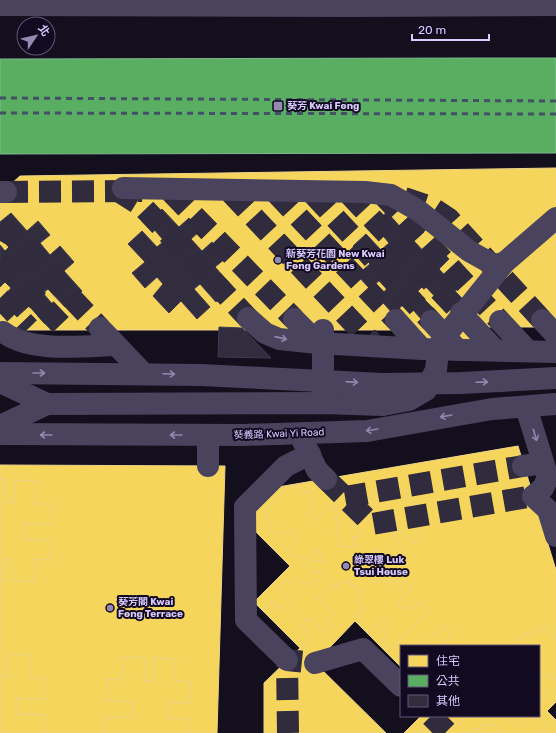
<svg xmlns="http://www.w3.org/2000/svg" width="556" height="733" viewBox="0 0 556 733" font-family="Rubik,'Noto Sans TC',sans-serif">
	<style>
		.homes { fill: #f6d55c; stroke: #edd28d }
		.public { fill: #5aae61; stroke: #80b790 }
		.building { fill: #322d3e; stroke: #413951 }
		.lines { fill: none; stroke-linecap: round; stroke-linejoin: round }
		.minor-tunnel { stroke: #312b3e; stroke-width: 22; stroke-dasharray: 22 11; stroke-linecap: butt }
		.minor { stroke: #49435e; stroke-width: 22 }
		.rail { stroke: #435068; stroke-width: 3; stroke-dasharray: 6 5; stroke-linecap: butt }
		.minor-bridge { stroke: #49435e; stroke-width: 22 }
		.oneway { stroke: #9187ae }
		.poi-dot { fill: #9489b0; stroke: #120a21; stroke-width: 1.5 }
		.labels { text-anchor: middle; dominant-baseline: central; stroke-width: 4; stroke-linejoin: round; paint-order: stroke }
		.poi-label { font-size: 10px; font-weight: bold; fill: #d9cbff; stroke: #120a21; text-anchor: start }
		.street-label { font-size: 10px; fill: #d9cbff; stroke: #120a21 }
	</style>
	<rect width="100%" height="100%" fill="#130f1c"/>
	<g class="homes">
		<polygon points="556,168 556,327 479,327 470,340 419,338 419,330 0,330 0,194 20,176"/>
		<polygon points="518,446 556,570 556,702 547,711 556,720 556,733 404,733 421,716 539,716 539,646 401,646 401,667 355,621 315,663 386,733 264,733 264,683 300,648 254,602 290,566 255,531 255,510 278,487"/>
		<polygon points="0,465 225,466 217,733 0,733"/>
		<polygon points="0,479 6,480 6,502 14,503 15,480 37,481 36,504 53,504 52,524 23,523 23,539 52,540 51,560 35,559 35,582 12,581 12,560 4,559 4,581 0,581"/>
		<polygon points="297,484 305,493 308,490 316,499 311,504 314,508 309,514 316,521 331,506 339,514 335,517 341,524 335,530 339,535 340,546 354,547 353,536 358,537 361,534 351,523 358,517 354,513 362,506 376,520 383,513 368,498 376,491 380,495 387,488 393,496 401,489 410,498 407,501 411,505 414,502 423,511 416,517 424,526 417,532 421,536 413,544 399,529 391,536 406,551 398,558 395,555 387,561 376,549 369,555 369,560 380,561 384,568 378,572 369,572 369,577 375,583 380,578 387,585 394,578 401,585 405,580 412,588 398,603 404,610 410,605 414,609 420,602 429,611 391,649 382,640 387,634 383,631 389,625 383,618 368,633 360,626 363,622 357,615 365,608 357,600 363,594 357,587 352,586 351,582 340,582 340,586 330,586 318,598 334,615 327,622 331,625 323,633 309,618 301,625 306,630 303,634 310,640 301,649 262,610 272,602 278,609 281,605 287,610 294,603 279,588 286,580 290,584 297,578 304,585 307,582 311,587 323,576 323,572 312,572 308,568 308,564 312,560 323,561 322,556 316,549 304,561 298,555 294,558 286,550 300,536 294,529 288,534 285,531 279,537 269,528 273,524 265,516 268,513 265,510 290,485 293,488"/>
		<polygon points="443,626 452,635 446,641 449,645 423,646"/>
		<polygon points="544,627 556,640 556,678 554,680 548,674 545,677 540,671 539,672 539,646 521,646 517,642 526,632 529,636 537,628 540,631"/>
		<polygon points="8,654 31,655 30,678 45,678 45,699 17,698 16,714 44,715 43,733 0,733 0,677 8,677"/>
		<polygon points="123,657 145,658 144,681 153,681 153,658 176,659 175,681 191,682 190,703 168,702 168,718 189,719 189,733 104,733 105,717 133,718 133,701 106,701 107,679 122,680"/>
		<polygon points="539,684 548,694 541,701 539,699"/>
		<polygon points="465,716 511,716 511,720 518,727 529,716 532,716 536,721 541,717 548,725 540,733 502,733 495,725 482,725 482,729 473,729 468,733 423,733 421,731 428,722 432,727 439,720 447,728 453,721 458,725 464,719"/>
	</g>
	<polygon class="public" points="482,58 556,58 556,153 0,154 0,59"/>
	<g class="building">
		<polygon points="162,209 179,227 189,218 201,230 191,239 202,251 212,242 226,258 215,267 233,287 216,302 200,284 194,289 210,307 197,319 181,301 169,313 153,296 163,284 157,277 145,288 132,273 145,262 128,244 142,231 157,247 164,241 148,222"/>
		<polygon points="387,212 403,230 414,221 424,232 414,241 426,254 436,245 449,259 439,269 457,289 441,303 424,285 417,292 434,309 422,320 406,302 393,314 379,298 389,286 382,278 370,289 357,275 370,264 353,246 366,234 381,250 389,243 373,224"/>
		<polygon points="11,213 27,231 38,221 50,235 40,243 50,255 60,246 74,262 64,271 82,291 65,307 48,289 43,293 59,312 45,324 29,306 17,317 1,300 11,288 5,282 0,287 0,245 5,251 12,244 0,232 0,222"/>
		<polygon points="219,327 242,328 271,358 218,357"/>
	</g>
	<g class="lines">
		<g class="minor-tunnel">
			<polyline points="118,191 142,206 248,318"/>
			<polyline points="6,192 142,191"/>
			<polyline points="171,192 294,319"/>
			<polyline points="231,193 376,347"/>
			<polyline points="276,193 396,320"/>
			<polyline points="313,194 431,321"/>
			<polyline points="349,194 461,313"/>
			<polyline points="383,195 500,321"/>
			<polyline points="404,198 431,207 449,219 542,320"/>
			<polyline points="0,228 13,236 100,328"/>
			<polyline points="0,261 64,328"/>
			<polyline points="0,298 29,328"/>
			<polyline points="326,479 372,524 533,496"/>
			<polyline points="345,497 523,466"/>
			<polyline points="431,716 448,733"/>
			<polyline points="288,733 287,660 315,663"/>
		</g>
		<g class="minor">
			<polyline points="0,5 354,6 556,5"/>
			<polyline points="0,192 6,192"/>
			<polyline points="461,313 495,350"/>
			<polyline points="248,318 265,333 279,339 318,343 422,349 556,352"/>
			<polyline points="294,319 318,343"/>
			<polyline points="396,320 422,349"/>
			<polyline points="542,320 556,335"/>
			<polyline points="431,321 458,350"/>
			<polyline points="500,321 527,350"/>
			<polyline points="100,328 143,373"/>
			<path d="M3,332C31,353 83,346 116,345"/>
			<polyline points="0,373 201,375 382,384 461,383 556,378"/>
			<polyline points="0,382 47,404"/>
			<polyline points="526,407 548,478 543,488 533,496 548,510 556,536"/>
			<polyline points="0,426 47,404"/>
			<polyline points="0,434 243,435 367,431 492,409 556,404"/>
			<polyline points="303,441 317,470 326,479"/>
			<polyline points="208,466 208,435"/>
			<polyline points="523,466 543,463"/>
			<polyline points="287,660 246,620 245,507 286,466 310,454"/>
			<polyline points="315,663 363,649 401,686"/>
		</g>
		<g class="rail">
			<polyline points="0,98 556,101"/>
			<polyline points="0,113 556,114"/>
		</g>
		<g class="minor-bridge">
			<polyline points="123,188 365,192 391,195 419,211 469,251 494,265 504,263"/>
			<polyline points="323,330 323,403"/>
			<polyline points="47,404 323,403 383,405 409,400 426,390 436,370 438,351 442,340 504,263 556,218"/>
		</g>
	</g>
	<defs><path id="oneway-shaft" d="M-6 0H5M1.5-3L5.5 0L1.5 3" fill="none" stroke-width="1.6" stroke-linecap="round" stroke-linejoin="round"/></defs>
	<g class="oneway">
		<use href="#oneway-shaft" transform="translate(281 338) rotate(13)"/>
		<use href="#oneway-shaft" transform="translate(39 373)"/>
		<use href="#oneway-shaft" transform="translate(169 374) rotate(2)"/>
		<use href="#oneway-shaft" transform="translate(352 382) rotate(4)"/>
		<use href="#oneway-shaft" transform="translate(482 382) rotate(-2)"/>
		<use href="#oneway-shaft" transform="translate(446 416) rotate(170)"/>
		<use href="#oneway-shaft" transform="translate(372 430) rotate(171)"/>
		<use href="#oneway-shaft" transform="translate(46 435) rotate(-180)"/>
		<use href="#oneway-shaft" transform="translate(176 435) rotate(-180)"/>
		<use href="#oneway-shaft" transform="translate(535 435) rotate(73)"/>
	</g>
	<g class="poi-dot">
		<rect x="273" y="101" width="10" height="10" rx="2"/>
		<circle cx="278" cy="260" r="4"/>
		<circle cx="346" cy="566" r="4"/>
		<circle cx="110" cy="608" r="4"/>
	</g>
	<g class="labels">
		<g class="poi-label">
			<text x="287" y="106">葵芳 Kwai Fong</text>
			<text x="286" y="254">新葵芳花園 New Kwai<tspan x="286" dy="12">Fong Gardens</tspan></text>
			<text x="354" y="560">綠翠樓 Luk<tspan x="354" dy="12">Tsui House</tspan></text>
			<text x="118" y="602">葵芳閣 Kwai<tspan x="118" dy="12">Fong Terrace</tspan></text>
		</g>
		<g class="street-label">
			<text transform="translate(279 434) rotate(-2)">葵義路 Kwai Yi Road</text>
		</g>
	</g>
	<rect x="400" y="645" width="140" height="72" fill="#120a21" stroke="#62577a"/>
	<rect x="408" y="655" width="20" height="12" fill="#f6d55c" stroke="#62577a"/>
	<text x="436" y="665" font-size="12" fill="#d9cbff">住宅</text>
	<rect x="408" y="675" width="20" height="12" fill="#5aae61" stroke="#62577a"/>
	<text x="436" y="685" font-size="12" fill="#d9cbff">公共</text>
	<rect x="408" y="695" width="20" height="12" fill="#322d3e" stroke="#62577a"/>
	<text x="436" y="705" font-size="12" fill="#d9cbff">其他</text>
	<g transform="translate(36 36) rotate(55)"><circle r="19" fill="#120a21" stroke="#62577a"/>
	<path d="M0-3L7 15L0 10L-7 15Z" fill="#9489b0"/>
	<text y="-6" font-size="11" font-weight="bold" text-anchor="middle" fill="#d9cbff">北</text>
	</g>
	<path d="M412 34v6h77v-6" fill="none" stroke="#d9cbff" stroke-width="2"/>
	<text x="418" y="34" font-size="12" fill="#d9cbff" stroke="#120a21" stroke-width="3" paint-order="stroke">20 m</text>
</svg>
